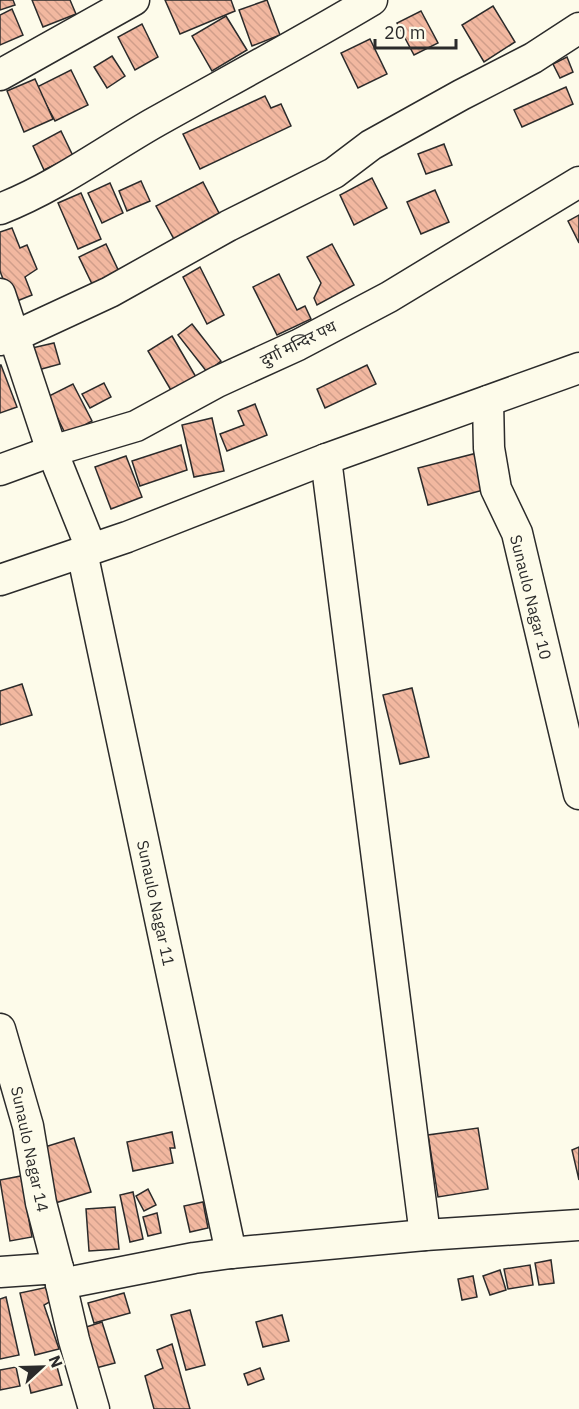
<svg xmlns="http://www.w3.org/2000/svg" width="579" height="1409" viewBox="0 0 579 1409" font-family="'IBM Plex Sans','Noto Sans Devanagari',sans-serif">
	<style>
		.building { fill: url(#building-back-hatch); stroke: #2b2b2b; stroke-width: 1.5 }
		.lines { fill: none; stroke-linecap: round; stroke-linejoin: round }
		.minor-casing { stroke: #2b2b2b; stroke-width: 33 }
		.minor { stroke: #fdfbea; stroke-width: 30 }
		.labels { text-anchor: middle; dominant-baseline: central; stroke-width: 4.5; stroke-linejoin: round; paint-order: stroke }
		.street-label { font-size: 16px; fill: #2b2b2b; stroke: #fdfbea }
	</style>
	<defs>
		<pattern id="building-back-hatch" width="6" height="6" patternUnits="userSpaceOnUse" patternTransform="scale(1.5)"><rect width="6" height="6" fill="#f2b8a0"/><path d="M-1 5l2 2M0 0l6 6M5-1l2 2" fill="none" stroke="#d09e8a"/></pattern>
	</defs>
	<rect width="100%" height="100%" fill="#fdfbea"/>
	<g class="building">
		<polygon points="0,0 13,0 15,5 0,10"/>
		<polygon points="32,0 70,0 76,14 43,27"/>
		<polygon points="165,0 231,0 235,11 180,34"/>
		<polygon points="267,0 280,35 252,46 239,10"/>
		<polygon points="493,6 515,42 484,62 462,25"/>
		<polygon points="12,9 23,35 0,45 0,15"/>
		<polygon points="421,11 438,43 414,55 397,23"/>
		<polygon points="226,16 247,50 212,71 192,36"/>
		<polygon points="142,24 158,57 135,70 118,37"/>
		<polygon points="370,39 387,74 358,88 341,53"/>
		<polygon points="112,56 125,76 107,88 94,67"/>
		<polygon points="567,57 573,72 560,78 553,64"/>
		<polygon points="71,70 88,105 55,121 37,87"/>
		<polygon points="35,79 53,119 24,132 7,91"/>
		<polygon points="566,87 573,104 522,127 514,110"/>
		<polygon points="265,96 271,108 281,104 291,126 200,169 183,134"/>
		<polygon points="61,131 73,156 44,170 33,146"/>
		<polygon points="444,144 452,165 426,174 418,154"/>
		<polygon points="372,178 387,208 354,225 340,195"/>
		<polygon points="141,181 150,201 127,211 119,191"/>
		<polygon points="203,182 221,217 175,241 156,206"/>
		<polygon points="110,183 123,213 102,223 88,193"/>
		<polygon points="435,190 449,222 421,234 407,202"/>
		<polygon points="81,193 101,239 78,249 58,203"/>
		<polygon points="579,215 579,243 568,221"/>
		<polygon points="12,228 20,248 27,245 37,269 25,277 32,295 12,303 0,271 0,232"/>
		<polygon points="106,244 121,276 94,288 79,257"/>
		<polygon points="332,244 354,285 317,305 314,298 321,283 307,257"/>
		<polygon points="200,267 224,315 207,324 183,277"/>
		<polygon points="279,274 297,310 305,306 311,319 277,335 253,287"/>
		<polygon points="192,324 221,361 207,372 178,335"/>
		<polygon points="172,336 196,377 172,392 148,351"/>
		<polygon points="54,343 60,364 38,370 32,348"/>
		<polygon points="0,365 1,365 17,407 0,413"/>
		<polygon points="367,365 376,384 325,408 317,389"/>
		<polygon points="104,383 111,397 90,408 82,394"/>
		<polygon points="73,384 92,421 66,435 47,397"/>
		<polygon points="255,404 267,435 227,451 220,434 244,425 238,411"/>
		<polygon points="212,418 224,471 194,477 182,425"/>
		<polygon points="181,445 187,470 140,486 132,461"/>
		<polygon points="477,453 487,489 428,505 418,468"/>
		<polygon points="126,456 142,497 111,509 95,467"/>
		<polygon points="22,684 32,715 0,725 0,691"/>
		<polygon points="412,688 429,757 400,764 383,695"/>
		<polygon points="478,1128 488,1189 438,1197 428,1135"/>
		<polygon points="172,1132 175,1148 170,1148 173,1163 133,1171 127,1142"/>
		<polygon points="74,1138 91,1192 52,1204 35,1150"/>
		<polygon points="579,1147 579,1180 572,1150"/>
		<polygon points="21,1176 32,1237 10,1241 0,1180"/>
		<polygon points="148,1189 156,1205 144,1211 136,1196"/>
		<polygon points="133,1192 143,1239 130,1242 120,1195"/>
		<polygon points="203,1202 208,1228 190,1232 184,1206"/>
		<polygon points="115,1207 119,1249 89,1251 86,1209"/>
		<polygon points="157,1213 161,1233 148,1236 143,1217"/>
		<polygon points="551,1260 554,1283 539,1285 535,1263"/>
		<polygon points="530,1265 533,1285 508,1289 504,1269"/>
		<polygon points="500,1270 506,1290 490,1295 483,1276"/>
		<polygon points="473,1276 477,1297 462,1300 458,1279"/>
		<polygon points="48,1287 53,1300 44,1305 59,1349 35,1355 20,1293"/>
		<polygon points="124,1293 130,1313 94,1323 88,1303"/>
		<polygon points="6,1297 19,1355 0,1359 0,1299"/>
		<polygon points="190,1310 205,1365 186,1370 171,1315"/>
		<polygon points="282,1315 289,1341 263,1347 256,1322"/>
		<polygon points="102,1322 115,1363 92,1369 80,1329"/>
		<polygon points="172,1344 190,1409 154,1409 145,1376 163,1368 157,1350"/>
		<polygon points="56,1363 62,1385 31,1393 26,1371"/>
		<polygon points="16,1367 20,1386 0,1390 0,1370"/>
		<polygon points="260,1368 264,1379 248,1385 244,1374"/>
	</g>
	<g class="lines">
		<g class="minor-casing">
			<g id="minor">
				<polyline points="0,75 134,0"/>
				<path d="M0,209C54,188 102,153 152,124C225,83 300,43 372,0"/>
				<polyline points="0,294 52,451 91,548"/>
				<polyline points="0,340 15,336 110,292 228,226 334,173 371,145 461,95 533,58 579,28"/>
				<polyline points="488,401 489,448 496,489 517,533 579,794"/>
				<polyline points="326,459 425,1235"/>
				<polyline points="0,470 52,451 136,426 217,382 298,345 389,297 579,182"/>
				<polyline points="82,552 231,1253"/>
				<polyline points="0,580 127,537 326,459 579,368"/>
				<polyline points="0,1029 28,1126 41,1203 58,1268"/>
				<polyline points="0,1272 58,1268 61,1284 194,1258 231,1253 425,1235 579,1225"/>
				<polyline points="61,1284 74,1340 94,1409"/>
			</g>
		</g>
		<use href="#minor" class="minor"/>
	</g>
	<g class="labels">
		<g class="street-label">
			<text transform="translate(298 343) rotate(-26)">दुर्गा मन्दिर पथ</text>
			<text transform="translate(531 597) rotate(76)">Sunaulo Nagar 10</text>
			<text transform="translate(156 903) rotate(78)">Sunaulo Nagar 11</text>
			<text transform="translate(30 1149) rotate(78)">Sunaulo Nagar 14</text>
		</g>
	</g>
	<g transform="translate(42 1367) rotate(68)" stroke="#fdfbea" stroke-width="4.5" paint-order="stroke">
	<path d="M0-4.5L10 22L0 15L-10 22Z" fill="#2b2b2b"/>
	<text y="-9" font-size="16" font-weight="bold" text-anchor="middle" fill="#2b2b2b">N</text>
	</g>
	<path d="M375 39v9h81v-9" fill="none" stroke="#2b2b2b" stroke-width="3"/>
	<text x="384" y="39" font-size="18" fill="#2b2b2b" stroke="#fdfbea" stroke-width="4.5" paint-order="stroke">20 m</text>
</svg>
